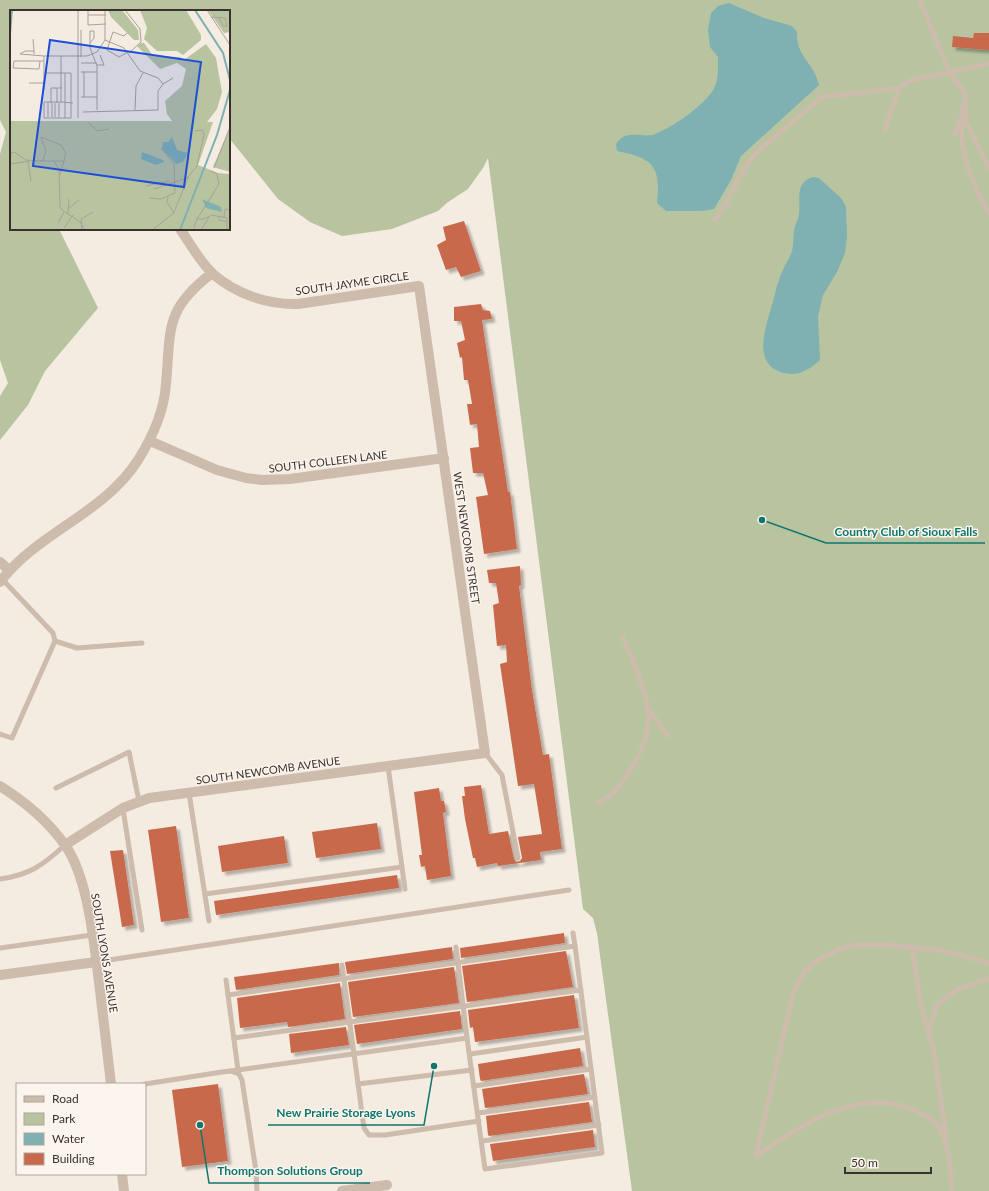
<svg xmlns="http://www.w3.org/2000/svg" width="989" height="1191" viewBox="0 0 989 1191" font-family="Lato,sans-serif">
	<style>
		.green { fill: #b8c4a0 }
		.water { fill: #7fb0b2 }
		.building { fill: #c8694b; filter: url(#shadow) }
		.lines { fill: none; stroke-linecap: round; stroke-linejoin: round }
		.lane { stroke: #cdbbac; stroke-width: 5 }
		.street { stroke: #cdbbac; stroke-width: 10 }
		.labels { text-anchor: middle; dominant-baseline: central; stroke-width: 3; stroke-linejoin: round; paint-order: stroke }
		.street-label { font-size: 11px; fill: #3b302b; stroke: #fbf5ee }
		.inset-river { fill: none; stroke: #7fb0b2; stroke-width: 2 }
		.inset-road { fill: none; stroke: #aaa098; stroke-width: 1 }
		.view { fill: #1d4ed8; fill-opacity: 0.15; stroke: #1d4ed8; stroke-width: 2 }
		.inset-edge { fill: none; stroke: #3b302b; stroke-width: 2 }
		.leader { fill: none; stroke: #0f766e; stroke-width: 1.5 }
		.callout-dot { fill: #0f766e; stroke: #fbf5ee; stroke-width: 1.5 }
		.callout-label { font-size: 12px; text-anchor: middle; font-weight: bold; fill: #0f766e; stroke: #fbf5ee; stroke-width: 3; stroke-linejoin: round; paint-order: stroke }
	</style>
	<defs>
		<filter id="shadow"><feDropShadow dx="3.5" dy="3.5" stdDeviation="1" flood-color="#0004"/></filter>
	</defs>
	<rect width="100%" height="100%" fill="#f4ebe1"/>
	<polygon class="green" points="0,0 989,0 989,1191 632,1191 597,933 593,918 583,909 488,158 483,168 468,189 448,202 438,211 392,229 342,236 310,222 278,199 229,138 229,11 11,11 11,229 59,229 98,308 45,371 28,405 0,440 0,396 8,383 0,360 0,154 6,132 0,120"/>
	<g class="water">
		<path d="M729,3L764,18L792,26L797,32C796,58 814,62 819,85L741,156L731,180L714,209L702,211H666L657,203C661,166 653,158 617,151L616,144C626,128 644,139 655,134C673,127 700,108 712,92C719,82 718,69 718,57L710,47L708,30L711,13L718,6Z"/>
		<path d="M814,177L819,178L842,199L846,207L847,236L845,253L837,272L823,295L818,316L820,360C810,369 798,377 784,373C752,365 765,330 771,308C775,296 777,282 783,270C785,264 790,258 792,251C794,244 793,237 794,230C795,225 798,220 799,215C801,201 794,181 814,177Z"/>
	</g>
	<g class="building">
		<polygon points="974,33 989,33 989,50 952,47 953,36 973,38"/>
		<polygon points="464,221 481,271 461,277 456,267 446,270 437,245 446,240 443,227"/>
		<polygon points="481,304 483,310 490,311 492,319 482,320 508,492 510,492 517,549 484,554 476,497 488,495 483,473 473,473 470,448 479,447 477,424 470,425 467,404 472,404 468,380 464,380 462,357 460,358 457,343 465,340 461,321 454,321 454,307"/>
		<polygon points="520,566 521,585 519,586 532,690 543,755 549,754 562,849 540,852 541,860 498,866 497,863 477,867 475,858 473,858 465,819 462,796 465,796 464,787 481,785 489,834 508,831 514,859 516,862 520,861 522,858 518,837 542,834 534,784 518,786 500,664 507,662 506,645 497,646 493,605 499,603 496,583 489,583 487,570"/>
		<polygon points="439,788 441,801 444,801 446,812 443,813 451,876 427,880 425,866 421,867 419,855 422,855 414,792"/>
		<polygon points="377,823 381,849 316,858 312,832"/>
		<polygon points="176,826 189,918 161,922 148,830"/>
		<polygon points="284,836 288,863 222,872 218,846"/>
		<polygon points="123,850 134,925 122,927 110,851"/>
		<polygon points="397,875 399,888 216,915 214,901"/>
		<polygon points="564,933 565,943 461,958 460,948"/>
		<polygon points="452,947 453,959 347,974 345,962"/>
		<polygon points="566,951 573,987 467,1002 462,966"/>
		<polygon points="339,963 339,975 236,990 234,977"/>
		<polygon points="454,967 459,1003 353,1017 348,982"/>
		<polygon points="340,983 345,1019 288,1027 287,1022 240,1028 237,998"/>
		<polygon points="574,995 579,1028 475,1042 473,1027 470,1028 468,1010"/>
		<polygon points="460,1011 462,1029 357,1044 354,1025"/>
		<polygon points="346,1027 349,1045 291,1053 289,1034"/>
		<polygon points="580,1048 583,1066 481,1081 480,1079 478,1064"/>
		<polygon points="584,1074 588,1094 485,1108 482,1089"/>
		<polygon points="218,1084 228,1161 182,1167 172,1090"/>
		<polygon points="589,1102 592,1122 489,1136 488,1135 486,1116"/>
		<polygon points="593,1130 595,1147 493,1161 490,1144"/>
	</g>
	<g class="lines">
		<g class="lane">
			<polyline points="920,0 949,71 965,94 966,122 989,168"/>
			<path d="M963,107C956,144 971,182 989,214"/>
			<polyline points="885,130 899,88"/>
			<polyline points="955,134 959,123"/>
			<polyline points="715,220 726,204 744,168 757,152 822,97 899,88 911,80 989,64"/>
			<polyline points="55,641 77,648 142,643"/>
			<polyline points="649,710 668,736"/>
			<polyline points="0,734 12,738 55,641 53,633 2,579"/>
			<polyline points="485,753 502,775 518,858"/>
			<polyline points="388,766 405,889"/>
			<polyline points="56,788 129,752 139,801"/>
			<polyline points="189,793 209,921"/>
			<path d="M597,803C614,796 619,787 629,772C665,720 643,688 623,637"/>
			<polyline points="123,809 142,930"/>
			<path d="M0,879C30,875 43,865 65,845"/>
			<polyline points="205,894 402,867"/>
			<polyline points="573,933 575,946"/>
			<polyline points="456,947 467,1038"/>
			<polyline points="912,947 920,1001 934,1052 946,1137"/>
			<polyline points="0,948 92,935"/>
			<polyline points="96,962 569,890"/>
			<polyline points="342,965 364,1128 369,1135 385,1135 479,1121"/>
			<polyline points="226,980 228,995"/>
			<polyline points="929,1030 937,1005 957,990 989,978"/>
			<polyline points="234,1038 581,990"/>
			<polyline points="470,1054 587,1037"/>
			<path d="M231,1071L238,1070C315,1059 391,1048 467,1038L485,1169L602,1153L575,946L228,995L238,1070"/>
			<polyline points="145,1084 222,1072 231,1071 239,1074 242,1080 256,1171 257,1191"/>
			<polyline points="358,1084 472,1070"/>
			<polyline points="474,1086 591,1069"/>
			<polyline points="478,1113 595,1097"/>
			<polyline points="482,1141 599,1125"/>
			<path d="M952,1191C950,1171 950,1149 941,1131C936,1120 926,1116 916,1111C860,1084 801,1126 756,1156L793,993L804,972L818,960L839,949L855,945H885L940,950L989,963"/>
		</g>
		<g class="street">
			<polyline points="150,441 217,470 246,478 262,480 290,479 444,458"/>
			<polyline points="0,562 9,570"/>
			<path d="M0,582C38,532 104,514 138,460C152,438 164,412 166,384C171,329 164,310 212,273"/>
			<path d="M0,786C24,801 48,821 65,845C88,877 94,943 99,982C103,1016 107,1050 111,1084"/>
			<path d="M65,845L123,808L149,798L485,753L419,286L298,304C268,305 236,294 213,274C200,262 190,243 180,229"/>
			<polyline points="0,975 96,962"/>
			<polyline points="122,1174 124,1191"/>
			<polyline points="342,1191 387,1185"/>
		</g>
	</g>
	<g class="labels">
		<g class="street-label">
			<text transform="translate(352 283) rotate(-8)">SOUTH JAYME CIRCLE</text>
			<text transform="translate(328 461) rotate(-7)">SOUTH COLLEEN LANE</text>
			<text transform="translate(467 538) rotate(82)">WEST NEWCOMB STREET</text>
			<text transform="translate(268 770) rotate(-8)">SOUTH NEWCOMB AVENUE</text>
			<text transform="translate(105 953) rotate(81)">SOUTH LYONS AVENUE</text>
		</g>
	</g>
	<g transform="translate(10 10)">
		<rect width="220" height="220" fill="#f4ebe1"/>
		<path d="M98,0H112L128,20L129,30H124L101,7ZM130,0H176L191,25V30L173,45L167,41H147L134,29L137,18ZM198,0H220V22L214,23ZM131,33H134L143,46L170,47L174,50L196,34L206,48L212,82L207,99L197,112H203L188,155L208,163L220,164V220H0V111H162L157,104L155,91L172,76L176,59L167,53L150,59L127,36ZM220,118V162L203,157Z" fill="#b8c4a0"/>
		<path d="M162,127L167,140L178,143L173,152L166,154L152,139L153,132H158ZM132,142L153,150L154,152L146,155L131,149ZM192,189L211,197L212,202L196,198Z" fill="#7fb0b2"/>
		<path class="inset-river" d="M185,0L213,43L220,70M0,24L2,0M170,220L207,125L220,80"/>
		<path class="inset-road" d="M68,0V108M78,0V15L96,14M115,0L130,19L131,32L119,43M197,0L220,35M78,5H96M201,7L215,8L217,16H213L209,8M117,23L114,26L103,22L97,40L109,47L118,42M23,29L24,41M95,30L114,38L130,61L148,68L153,74M80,33L84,28V21H80V38L87,56V100M10,44L34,46M10,44L15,41H24V44M71,47V20M30,51L29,59L3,58L4,51H34M71,53H87M87,55H94L90,45M51,62V92H34V108H61V63H51M71,62H87M35,63H51V46M19,73H34M34,80V46H77L87,42L95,30V0M71,87H87M74,87V62M51,92L63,93M41,93V78H52M45,93V107M47,93V78M49,93V107M125,100L126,76L133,63M73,102L148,100V81L153,74L163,68M38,107V92M42,107V93M55,108V63M79,113L87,121L99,119M185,121L192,120L194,124L187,156M20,151L0,154L1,143L4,142L16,150L29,151L33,150L36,141L31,127L51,135L56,143L50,165M30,151H55M44,151L49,159L50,198L58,204L59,189M18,152L21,171M204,158L220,117M136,176L159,171M144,179L177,168L187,156M139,188L151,189L165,183L164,154L151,138M58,199L69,190M164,202L179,166M58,204L70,212L75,220M209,206V210L217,212M214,207L215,199L220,200M187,209L209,174L207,164L201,161M48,213L54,202M54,218L63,205M184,218L187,209H194L202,205L217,208V220M72,220L71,209L83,202M142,220L164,203L157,192L158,187M191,220L199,207"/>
		<path class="view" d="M40,30L191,52L174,177L23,156Z"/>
		<rect width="220" height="220" class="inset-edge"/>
	</g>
	<path class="leader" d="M762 520L826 543H985M434 1066L424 1125H268M200 1125L209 1183H370"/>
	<g class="callout-dot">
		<circle cx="762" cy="520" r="4"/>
		<circle cx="434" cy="1066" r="4"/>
		<circle cx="200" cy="1125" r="4"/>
	</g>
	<g class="callout-label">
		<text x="906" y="536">Country Club of Sioux Falls</text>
		<text x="346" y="1117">New Prairie Storage Lyons</text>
		<text x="290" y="1175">Thompson Solutions Group</text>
	</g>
	<rect x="16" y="1083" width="130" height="92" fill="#fbf5ee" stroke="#aea6a0"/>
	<rect x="24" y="1096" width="20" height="6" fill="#cdbbac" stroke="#aea6a0"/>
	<text x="52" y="1103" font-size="12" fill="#3b302b">Road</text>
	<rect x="24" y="1113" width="20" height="12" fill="#b8c4a0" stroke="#aea6a0"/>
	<text x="52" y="1123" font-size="12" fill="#3b302b">Park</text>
	<rect x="24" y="1133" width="20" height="12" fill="#7fb0b2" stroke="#aea6a0"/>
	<text x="52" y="1143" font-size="12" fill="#3b302b">Water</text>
	<rect x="24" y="1153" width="20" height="12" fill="#c8694b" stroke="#aea6a0"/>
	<text x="52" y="1163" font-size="12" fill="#3b302b">Building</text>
	<path d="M845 1167v6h86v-6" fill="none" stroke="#3b302b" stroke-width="2"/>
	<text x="851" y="1167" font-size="12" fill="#3b302b" stroke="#fbf5ee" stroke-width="3" paint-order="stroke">50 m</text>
</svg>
